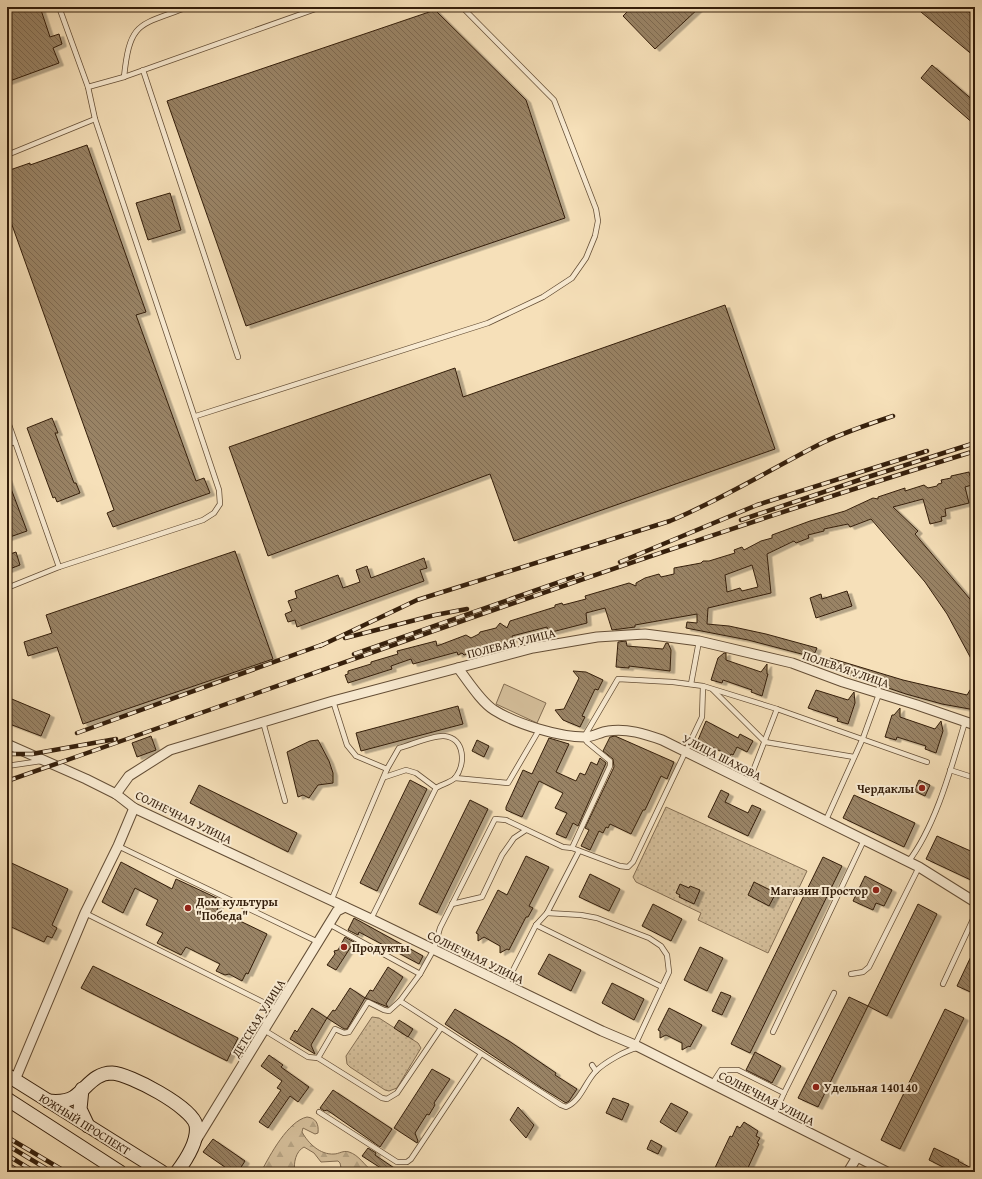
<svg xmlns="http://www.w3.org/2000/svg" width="982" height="1179" viewBox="0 0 982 1179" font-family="'Gentium Book Plus',serif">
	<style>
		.green { fill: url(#green-dots); stroke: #846e53 }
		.forest { fill: url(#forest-firs); stroke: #846e53 }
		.pitch { fill: #d5bf9b; stroke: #846e53 }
		.building { fill: url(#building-back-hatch); stroke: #341e0b; fill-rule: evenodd; filter: url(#shadow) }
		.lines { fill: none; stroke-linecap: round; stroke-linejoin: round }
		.lane-casing { stroke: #644e36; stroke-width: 6 }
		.street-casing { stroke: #644e36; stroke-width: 11 }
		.secondary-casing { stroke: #341e0b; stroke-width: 15 }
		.lane { stroke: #f9ebd2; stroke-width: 4.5 }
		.street { stroke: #f9ebd2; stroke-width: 9 }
		.secondary { stroke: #f9ebd2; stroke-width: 13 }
		.rail-casing { stroke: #341e0b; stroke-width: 4.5 }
		.rail { stroke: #f9ebd2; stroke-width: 3; stroke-dasharray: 9; stroke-linecap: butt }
		.poi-dot { fill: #8f2418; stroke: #f9ebd2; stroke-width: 1.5 }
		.labels { text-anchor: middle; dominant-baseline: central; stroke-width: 4; stroke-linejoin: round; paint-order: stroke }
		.street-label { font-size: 12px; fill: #341e0b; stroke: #f9ebd2 }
		.poi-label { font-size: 12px; font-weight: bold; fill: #341e0b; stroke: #f9ebd2; text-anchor: start }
	</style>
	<defs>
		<pattern id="green-dots" width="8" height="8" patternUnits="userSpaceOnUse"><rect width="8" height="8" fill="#d5bf9b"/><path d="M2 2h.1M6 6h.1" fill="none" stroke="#b7a484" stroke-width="1.8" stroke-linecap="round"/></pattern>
		<pattern id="forest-firs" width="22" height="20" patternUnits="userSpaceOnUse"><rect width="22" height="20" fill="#d5bf9b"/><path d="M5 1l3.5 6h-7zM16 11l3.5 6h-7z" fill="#b7a484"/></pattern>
		<pattern id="building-back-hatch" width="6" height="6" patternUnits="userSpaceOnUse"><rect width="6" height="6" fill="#998365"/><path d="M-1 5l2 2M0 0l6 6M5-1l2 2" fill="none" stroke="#7e6b51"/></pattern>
		<filter id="shadow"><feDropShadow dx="4.5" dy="2.5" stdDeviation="0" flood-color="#0004"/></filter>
	</defs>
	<rect width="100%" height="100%" fill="#f6e0b9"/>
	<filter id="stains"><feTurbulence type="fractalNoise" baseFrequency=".005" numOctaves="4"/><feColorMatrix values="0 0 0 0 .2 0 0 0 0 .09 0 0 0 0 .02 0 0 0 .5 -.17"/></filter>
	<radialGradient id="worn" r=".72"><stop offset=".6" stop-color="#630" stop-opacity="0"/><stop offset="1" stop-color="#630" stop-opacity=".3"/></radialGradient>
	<g class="green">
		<polygon points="666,807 807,871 768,953 698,920 701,913 636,882 633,877"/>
		<polygon points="372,1017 379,1018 418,1043 421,1048 397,1088 389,1091 385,1090 350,1067 347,1064 346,1056"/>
	</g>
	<path class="forest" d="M307,1117C316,1118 319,1124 318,1133L315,1134L303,1128L302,1132C308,1143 320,1155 334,1154C339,1154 343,1150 349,1152C359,1155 365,1166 373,1172H342L340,1163L338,1161L321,1162L314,1153L304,1147C296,1151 293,1163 295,1172H261C270,1155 288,1121 307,1117Z"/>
	<polygon class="pitch" points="504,684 546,703 537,723 496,704"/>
	<g class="building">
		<polygon points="7,7 40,7 50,37 59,34 62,44 53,48 59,63 7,82"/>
		<polygon points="632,7 700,7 655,49 623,16"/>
		<polygon points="915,7 963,7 975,17 975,57"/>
		<polygon points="435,10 526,100 565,218 246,326 167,101"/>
		<polygon points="932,65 975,102 975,125 921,78"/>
		<polygon points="87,145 146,312 136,315 196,481 204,478 210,493 113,527 107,513 114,510 7,211 7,171 30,163 30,165"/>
		<polygon points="170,193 181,230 148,240 136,203"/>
		<polygon points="725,305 775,449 514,541 490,474 268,556 229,447 455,368 463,397"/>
		<polygon points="52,418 58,433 55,433 74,483 76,483 80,493 57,502 55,497 53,498 27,428"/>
		<path d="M969,472L970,476L975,474V484L965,487L969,503L945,509L946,516L941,517L942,521L930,524L923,499L893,507L918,531L915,534L975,605V666L947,614L925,582L871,519L850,527L848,524L824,529V531L808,535L809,538L796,543L794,541L767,554L771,593L708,608L707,624L729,626L766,634L817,648L813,657L748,640L686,628L687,622L697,623V614L635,625V627L612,630L605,608L586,613L587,623L548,633L547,627L512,636L513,640L464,655L462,653L458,655L457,652L413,664L411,659L391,666L392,669L348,683L345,675L348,674V671L371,664V662L398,654L397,651L401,650L436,641L437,646L466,635L471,638L479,634L480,632L496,628L500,623L507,628L510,621L555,607V605L562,603L563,605L586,599L585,596L629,583L636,586V583L645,578L659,574L661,577L674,574V568L701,563L703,561H709L735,553L734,550L742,547L744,550L761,541L772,538V535L810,521L845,511L873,498L878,499V497L905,488V491L924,485L928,488L937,486L938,484L942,483L941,480L951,478V476ZM752,565L758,587L742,591L740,588L727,592L725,575Z"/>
		<polygon points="7,478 27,531 7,538"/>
		<polygon points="235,551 273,659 83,724 57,647 28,656 24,642 52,633 46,615"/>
		<polygon points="16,552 20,565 7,570 7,555"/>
		<polygon points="424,558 427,568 420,570 424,581 297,627 295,620 288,622 285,614 292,611 288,601 297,598 295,591 338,575 343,588 360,582 356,570 367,566 371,578"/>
		<polygon points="847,591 852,606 816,618 810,598 821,594 822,599"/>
		<polygon points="626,641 627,646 663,649 666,643 668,643 671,650 670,671 629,666 629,668 616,667 618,642"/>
		<polygon points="724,653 726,653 726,660 761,672 767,664 767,674 768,674 762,696 751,692 752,690 723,680 722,683 711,680 718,658"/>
		<polygon points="830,658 903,680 967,695 975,682 975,710 942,704 906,694 826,667"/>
		<polygon points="573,671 586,672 603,680 598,690 595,689 582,716 585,717 580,727 563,720 555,710 564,709 579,678"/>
		<polygon points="816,690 848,700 854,692 855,703 848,724 837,721 838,718 808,708"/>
		<polygon points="7,697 50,715 41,736 7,723"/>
		<polygon points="458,706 463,724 361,751 356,733"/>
		<polygon points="900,708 900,717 935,729 941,721 943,731 936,753 925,749 926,746 897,737 896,740 885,737 892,715 894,715"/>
		<polygon points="706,721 738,738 740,734 753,741 747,752 737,747 733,755 731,754 730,756 698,740"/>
		<polygon points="151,736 156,750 137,757 132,743"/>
		<polygon points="615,736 674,762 667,779 661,776 645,810 643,810 631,834 610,824 608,828 606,827 603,833 599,831 590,850 581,846 589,830 585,828 614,767 613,759 603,751 610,737"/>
		<polygon points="549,738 569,744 556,772 576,781 580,773 585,775 591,762 597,765 600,758 606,763 578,826 573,823 566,838 556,834 567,813 555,808 563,793 539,781 522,817 506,810 506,807 523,770 532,774"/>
		<polygon points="318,740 329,761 333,773 333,783 318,785 309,798 303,795 298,797 287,752 310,741"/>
		<polygon points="477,740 489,746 484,757 472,751"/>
		<polygon points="410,780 427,789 377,891 360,883"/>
		<polygon points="919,780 930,785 925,796 914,791"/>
		<polygon points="199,785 297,833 288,852 190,803"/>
		<polygon points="721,790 729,794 725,802 748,813 752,805 761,809 748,836 708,817"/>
		<polygon points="854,795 915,823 904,847 843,818"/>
		<polygon points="470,800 488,809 437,913 419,904"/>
		<polygon points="937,836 975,853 975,882 926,859"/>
		<polygon points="526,856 549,867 529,906 533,908 528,917 526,917 509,950 507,949 500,953 500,946 484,937 478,941 478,934 476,933 498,890 507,895"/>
		<polygon points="823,857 842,866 750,1053 731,1044"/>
		<polygon points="7,861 68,889 52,925 57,928 52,938 47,936 44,942 7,925"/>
		<polygon points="121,862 172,889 176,879 221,900 217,910 267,934 248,974 246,973 242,981 229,974 225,975 216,971 220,964 186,947 181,955 157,943 163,933 146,925 158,900 135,888 123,913 102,902"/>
		<polygon points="590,874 620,889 609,911 579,897"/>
		<polygon points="865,876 892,890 884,906 876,903 873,910 853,901"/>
		<polygon points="754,882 776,893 769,906 748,895"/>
		<polygon points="680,884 689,888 690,886 700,890 694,904 679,897 680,895 676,893"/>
		<polygon points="653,904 682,919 671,941 642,926"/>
		<polygon points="918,904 937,914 887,1016 868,1006"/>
		<polygon points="354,918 423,956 419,964 359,932 358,935 348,930"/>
		<polygon points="345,937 354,942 336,970 327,965 335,954 334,951 338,950"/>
		<polygon points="700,947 723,958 707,991 684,980"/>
		<polygon points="975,948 975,994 957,986"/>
		<polygon points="549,954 581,970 571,991 538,974"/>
		<polygon points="93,966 238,1038 227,1061 81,988"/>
		<polygon points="388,967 403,977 386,1004 388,1007 365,998 370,990 373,991"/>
		<polygon points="612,983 644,999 634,1020 602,1003"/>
		<polygon points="350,988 365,998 347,1029 344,1029 327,1018 333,1010 335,1011"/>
		<polygon points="721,992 731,996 722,1015 712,1011"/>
		<polygon points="849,997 868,1006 818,1107 798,1098"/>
		<polygon points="312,1008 327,1018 311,1045 315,1054 290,1039 295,1030 297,1032"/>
		<polygon points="669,1008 702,1025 690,1047 689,1046 682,1050 682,1043 666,1035 660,1038 660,1031 658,1030"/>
		<polygon points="455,1009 509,1041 556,1073 555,1075 577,1089 569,1101 566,1103 540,1087 445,1024"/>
		<polygon points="945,1009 964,1018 900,1149 881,1140"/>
		<polygon points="399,1020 413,1029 408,1037 394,1028"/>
		<polygon points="755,1052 781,1066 772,1083 746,1070"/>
		<polygon points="269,1055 283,1065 281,1067 309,1087 298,1102 290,1096 268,1128 259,1122 281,1090 277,1088 282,1081 261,1066"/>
		<polygon points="432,1069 450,1079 434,1103 435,1105 429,1115 427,1114 415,1133 418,1141 417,1143 394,1128"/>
		<polygon points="333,1090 392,1129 380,1147 327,1110 324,1111 320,1108"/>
		<polygon points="613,1098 629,1104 622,1120 606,1113"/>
		<polygon points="671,1103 688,1112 676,1132 660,1122"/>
		<polygon points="518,1107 534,1125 526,1138 510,1120"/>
		<polygon points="744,1122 758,1131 756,1136 760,1138 757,1143 759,1144 746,1172 713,1172 730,1136 732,1137 737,1126 740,1128"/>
		<polygon points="213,1139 245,1161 238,1172 232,1172 203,1152"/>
		<polygon points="651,1140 662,1146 658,1154 647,1149"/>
		<polygon points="368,1148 376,1153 375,1155 400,1172 387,1172 362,1156"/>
		<polygon points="934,1148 959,1160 958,1161 975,1170 975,1172 962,1172 955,1169 953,1172 929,1160"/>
	</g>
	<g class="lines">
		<g class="lane-casing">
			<g id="lane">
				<polyline points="143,70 238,357"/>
				<path d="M124,77C130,20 139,26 188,7"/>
				<polyline points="88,87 124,77 321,7"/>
				<polyline points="7,155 95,119"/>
				<polyline points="196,416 488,323 543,297 572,278 586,258 595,236 598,221 596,209 554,100 462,7"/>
				<polyline points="7,419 59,567"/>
				<polyline points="7,445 15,442"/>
				<polyline points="7,588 59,567 203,520 214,513 220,504 219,490 95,119 88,87 59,7"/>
				<polyline points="691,684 699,641"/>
				<polyline points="703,686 702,717 633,862 628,867 620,866 572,848 610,766 610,761 587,742 584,737 618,679 673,682 703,686 777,709 927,762"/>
				<polyline points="713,690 765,742 854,757"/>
				<polyline points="333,701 347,745 356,756 387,769"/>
				<polyline points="263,722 285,801"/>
				<polyline points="7,766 41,761"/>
				<polyline points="950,770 975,778"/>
				<polyline points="385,777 406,770 416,773 436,788"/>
				<polyline points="455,778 508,783 539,730"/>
				<polyline points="748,784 777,709"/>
				<polyline points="826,820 863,738 879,694"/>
				<polyline points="118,846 318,942"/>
				<path d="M908,862C936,826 952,765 965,722"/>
				<path d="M331,901L387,769L399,748C411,745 433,735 444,736C465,738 466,764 455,778C451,782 441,785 436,788L371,919"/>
				<polyline points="452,904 482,897 502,855 514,838 526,830"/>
				<polyline points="85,913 277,1009"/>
				<polyline points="547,913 581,915 597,918 649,938 661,946 667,955 669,972 635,1045"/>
				<polyline points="329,924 420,974 434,949 440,928 495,819 506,820 563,847 572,848"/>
				<polyline points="536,925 662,987"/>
				<path d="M420,974L400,1001L561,1105L566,1107C581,1101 585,1082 596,1071C604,1063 626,1050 637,1048"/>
				<polyline points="851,974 863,972 869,967 919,867"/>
				<polyline points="506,984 536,925 547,913 579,851"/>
				<polyline points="943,984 975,915"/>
				<polyline points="260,1018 269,1023"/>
				<polyline points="264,1030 308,1057 318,1058 382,1098 387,1099 397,1093 441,1028"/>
				<polyline points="773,1032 864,840"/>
				<polyline points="318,1058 335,1029 344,1033 349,1032 368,1002 384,1010 389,1011 400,1001"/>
				<polyline points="592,1065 596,1071"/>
				<polyline points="712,1084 721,1070 738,1070 784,1093 774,1115"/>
				<polyline points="784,1093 834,993"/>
				<polyline points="319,1112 397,1162 407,1162 411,1159 481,1054"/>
			</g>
		</g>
		<g class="street-casing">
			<g id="street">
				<path d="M458,668C468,681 481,702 494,710C516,724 559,737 585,737C593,737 600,732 608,731C627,728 645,734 662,740L919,867L975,902"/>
				<polyline points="7,744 86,779 116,794 134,808 371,919 602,1031 635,1045 887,1172"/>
				<polyline points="116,794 129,776 170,750 333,701 533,648 597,637 645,634 699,641 792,663 843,682 917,705 975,725"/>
				<polyline points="15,1080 85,913 118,846 134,808"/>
				<polyline points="197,1139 334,916 337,911 345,907"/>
				<polyline points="848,1172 857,1157"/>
			</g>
		</g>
		<g class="secondary-casing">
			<g id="secondary">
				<polyline points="7,1075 162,1172"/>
				<polyline points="82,1089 80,1109 88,1126"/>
				<polyline points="7,1099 120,1172"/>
				<path d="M48,1101C57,1102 66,1102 74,1097C87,1088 94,1073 112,1073C130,1074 192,1107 196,1125C199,1141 186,1160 177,1172"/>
			</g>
		</g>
		<use href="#lane" class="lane"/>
		<use href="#street" class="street"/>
		<use href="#secondary" class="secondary"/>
		<g class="rail-casing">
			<g id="rail">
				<polyline points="741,520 868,477 975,443"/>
				<polyline points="620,562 757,505 927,451"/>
				<polyline points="345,638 435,615 467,609"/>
				<path d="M320,646L417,600L670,521C723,499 771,469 822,443C845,432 869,424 893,416"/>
				<polyline points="354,654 582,574"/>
				<polyline points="77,733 324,644"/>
				<polyline points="7,754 32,754 116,739"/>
				<path d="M7,781C329,669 649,551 975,451"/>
				<polyline points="7,1137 66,1172"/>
				<polyline points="7,1145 52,1172"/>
				<polyline points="7,1155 35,1172"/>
				<polyline points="7,1164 20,1172"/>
			</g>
		</g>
		<use href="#rail" class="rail"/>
	</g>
	<g class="poi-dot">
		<circle cx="922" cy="788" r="4"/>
		<circle cx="876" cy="890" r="4"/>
		<circle cx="188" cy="908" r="4"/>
		<circle cx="344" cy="947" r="4"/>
		<circle cx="816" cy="1087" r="4"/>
	</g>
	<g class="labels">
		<g class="street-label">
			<text transform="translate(511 643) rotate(-14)">ПОЛЕВАЯ УЛИЦА</text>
			<text transform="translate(846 669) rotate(19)">ПОЛЕВАЯ УЛИЦА</text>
			<text transform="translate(722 757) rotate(27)">УЛИЦА ШАХОВА</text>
			<text transform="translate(184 817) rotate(26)">СОЛНЕЧНАЯ УЛИЦА</text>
			<text transform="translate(476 957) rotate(26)">СОЛНЕЧНАЯ УЛИЦА</text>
			<text transform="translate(258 1018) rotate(-58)">ДЕТСКАЯ УЛИЦА</text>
			<text transform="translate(767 1098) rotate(27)">СОЛНЕЧНАЯ УЛИЦА</text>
			<text transform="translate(85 1124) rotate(32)">ЮЖНЫЙ ПРОСПЕКТ</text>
		</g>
		<g class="poi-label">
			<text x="914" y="788" text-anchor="end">Чердаклы</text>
			<text x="868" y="890" text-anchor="end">Магазин Простор</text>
			<text x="196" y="901">Дом культуры<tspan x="196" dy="14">"Победа"</tspan></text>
			<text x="352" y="947">Продукты</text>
			<text x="824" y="1087">Удельная 140140</text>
		</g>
	</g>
	<rect width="982" height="1179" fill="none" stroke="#f6e0b9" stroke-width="24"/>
	<rect x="8" y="8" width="966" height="1163" fill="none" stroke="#341e0b" stroke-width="2"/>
	<rect x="12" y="12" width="958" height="1155" fill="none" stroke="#341e0b"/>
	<rect width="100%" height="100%" filter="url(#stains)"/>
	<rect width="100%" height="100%" fill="url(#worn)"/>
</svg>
